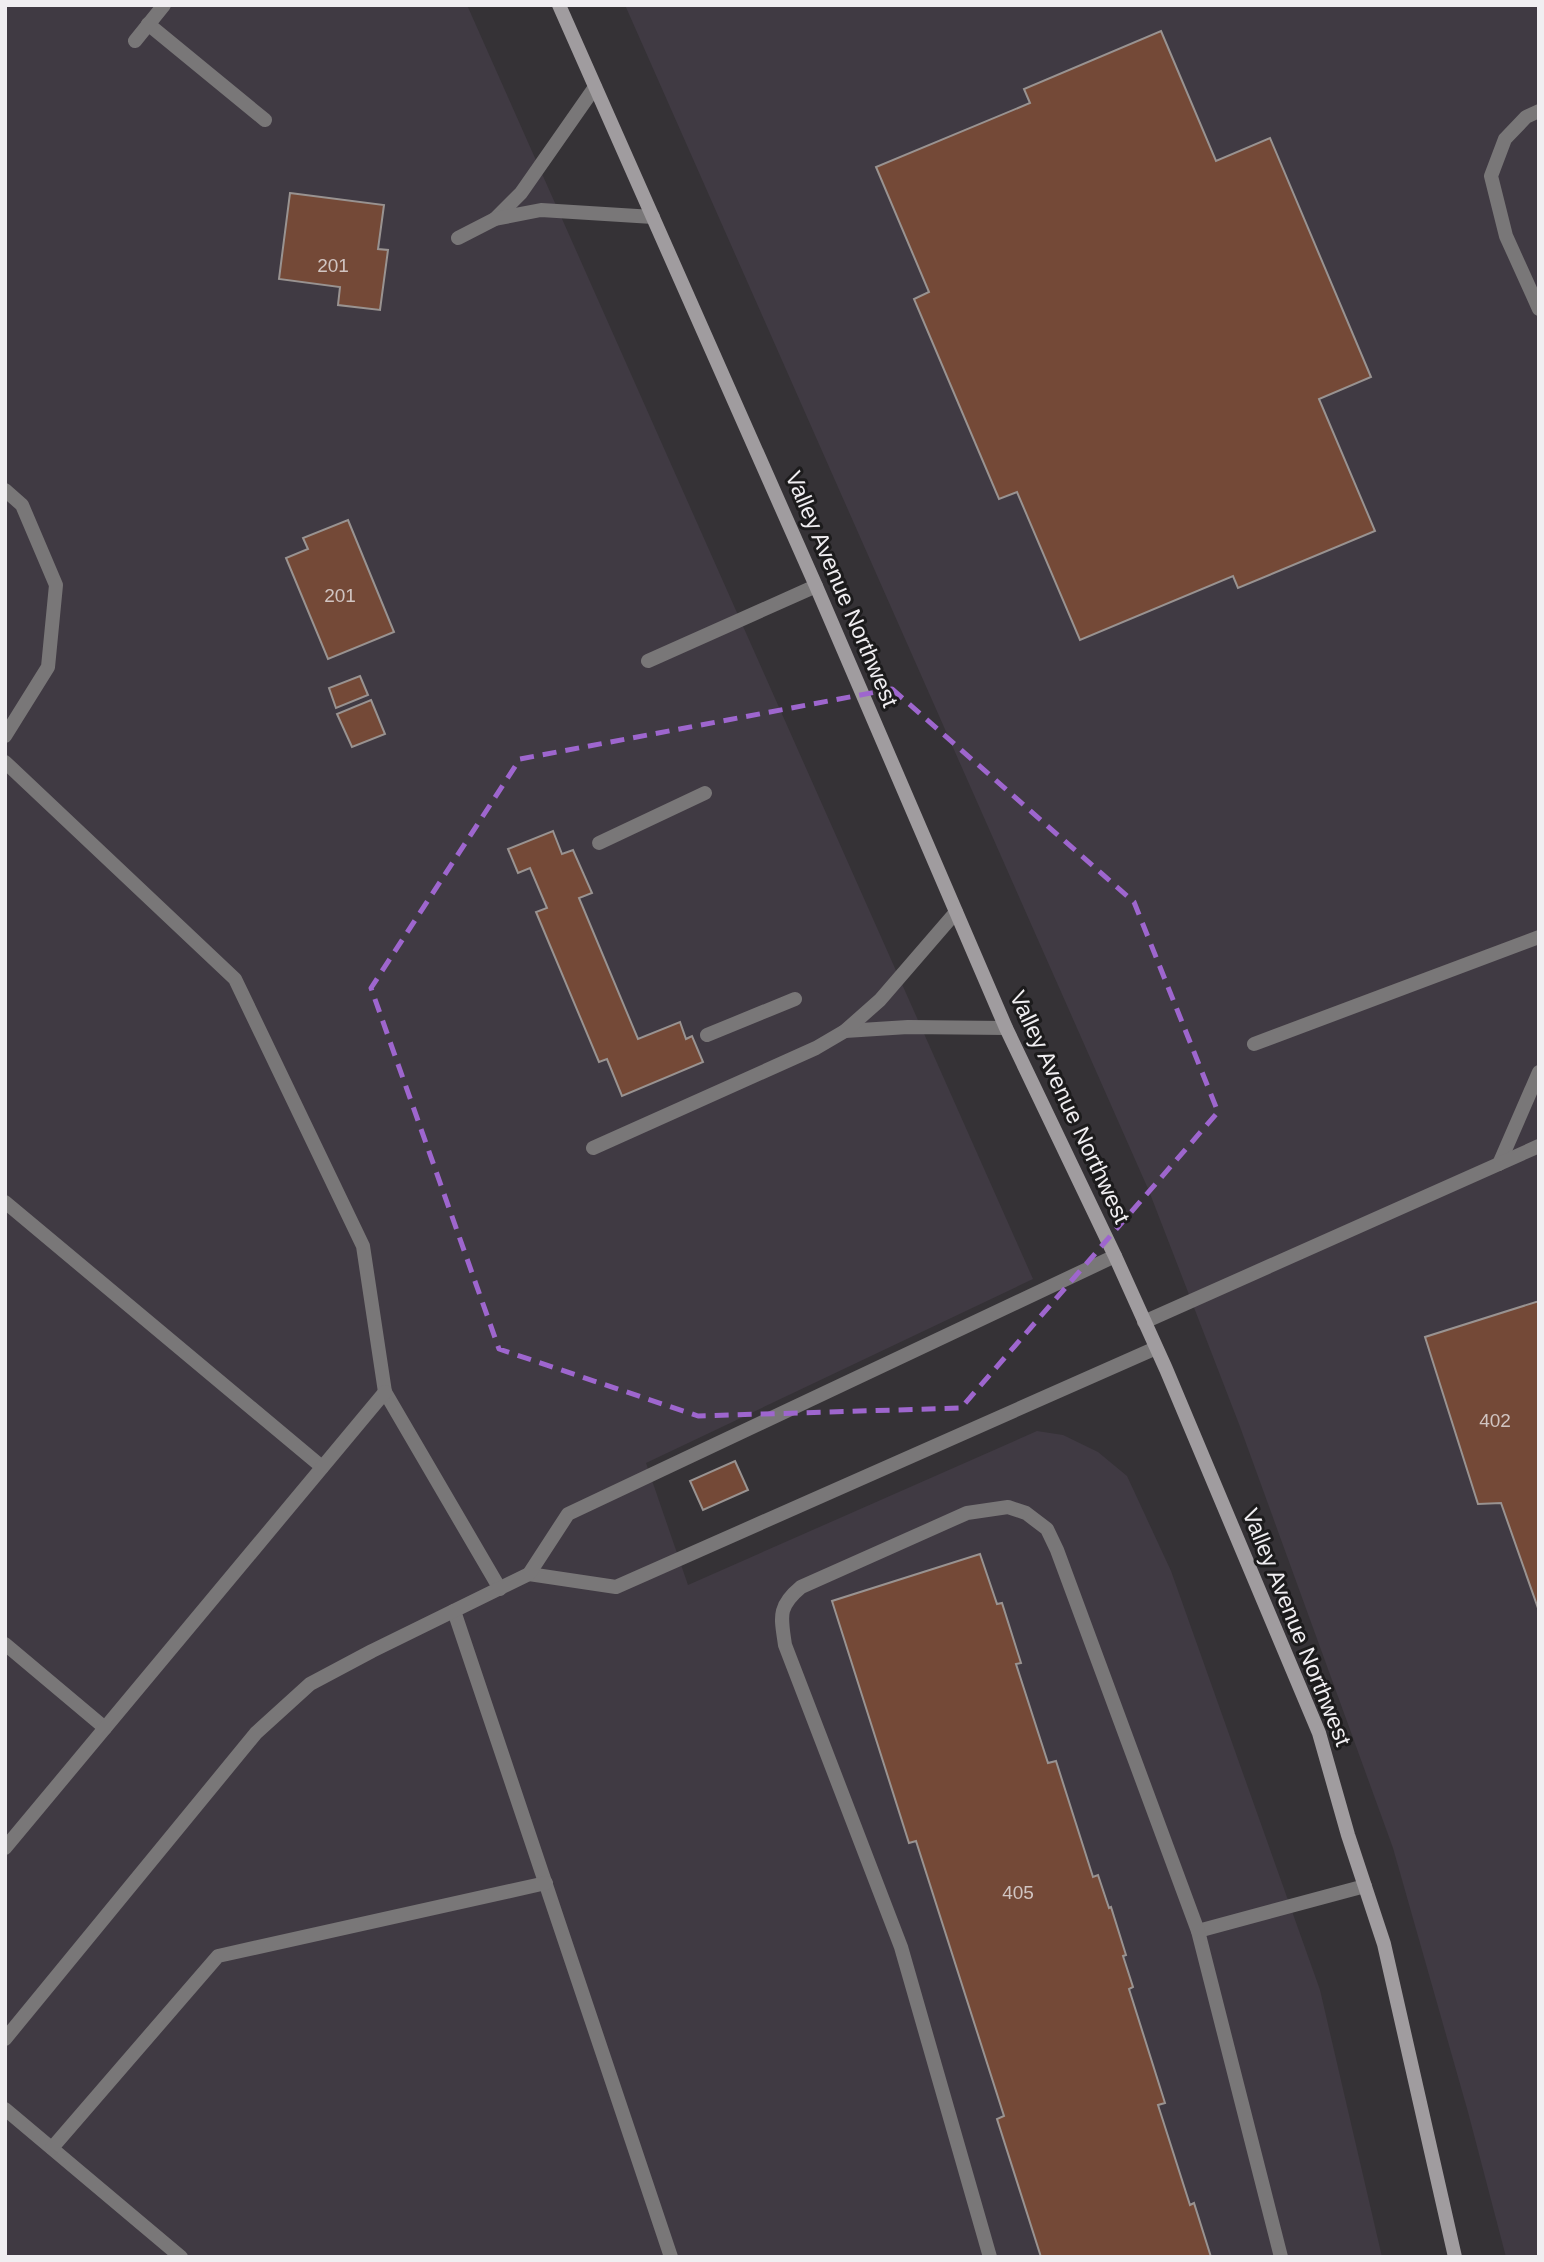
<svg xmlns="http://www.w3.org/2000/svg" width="1544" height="2262" viewBox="0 0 1544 2262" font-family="Arial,sans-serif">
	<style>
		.built { fill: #403a43 }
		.building { fill: #744937; stroke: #999391; stroke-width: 2 }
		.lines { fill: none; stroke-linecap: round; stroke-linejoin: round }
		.lane { stroke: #797778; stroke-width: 14 }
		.secondary { stroke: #a09c9f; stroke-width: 14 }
		.marked { fill: none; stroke: #9e66ce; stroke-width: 5; stroke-dasharray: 14 9; stroke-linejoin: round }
		.labels { text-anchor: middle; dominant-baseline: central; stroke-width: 6; stroke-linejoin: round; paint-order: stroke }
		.number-label { font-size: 19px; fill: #d1c5c2 }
		.street-label { font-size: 23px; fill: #f0eef1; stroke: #1c1b1c }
	</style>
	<rect width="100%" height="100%" fill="#353236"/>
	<g class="built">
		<polygon points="5,5 467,5 1033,1279 646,1463 688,1585 1037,1431 1063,1435 1098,1452 1127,1476 1171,1571 1320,1990 1382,2257 5,2257"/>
		<polygon points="625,5 1539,5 1539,2257 1506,2257 1468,2112 1393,1848 1239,1424 1149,1191"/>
	</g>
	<g class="building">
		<polygon points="1161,31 1216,161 1270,138 1371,377 1319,399 1375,531 1238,588 1233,576 1080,640 1017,492 999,499 914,299 929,292 876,167 1030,103 1024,89"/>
		<polygon points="290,193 384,205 378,249 388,250 380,310 338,305 340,287 279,279"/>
		<polygon points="348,520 394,632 328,659 286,558 308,549 303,538"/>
		<polygon points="360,676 368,695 336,708 329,688"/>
		<polygon points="371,700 385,734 352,747 337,714"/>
		<polygon points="553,831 562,854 573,850 592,893 579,898 638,1039 680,1022 686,1039 692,1036 703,1062 622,1096 607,1059 599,1062 536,912 547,908 530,868 518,873 508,849"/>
		<polygon points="1539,1301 1539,1611 1501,1503 1478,1504 1425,1337"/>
		<polygon points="735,1461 748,1490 703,1510 690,1481"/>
		<polygon points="980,1554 997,1604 1002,1603 1021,1663 1016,1664 1048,1763 1056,1761 1093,1877 1098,1875 1109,1908 1111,1907 1126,1955 1123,1956 1133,1987 1129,1989 1165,2103 1158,2105 1190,2205 1194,2203 1211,2257 1041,2257 997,2119 1004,2116 916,1841 909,1843 832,1601"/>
	</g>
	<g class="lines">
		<g class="lane">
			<polyline points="148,24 265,120"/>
			<polyline points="135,41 164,5"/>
			<polyline points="1539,111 1526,117 1505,139 1491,176 1506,236 1539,309"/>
			<polyline points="495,219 521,193 595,87"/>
			<polyline points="458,238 495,219 541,210 653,217"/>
			<polyline points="5,490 22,505 56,585 48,667 5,736"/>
			<polyline points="648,661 816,586"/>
			<polyline points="5,762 235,979 363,1246 385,1392 500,1589"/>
			<polyline points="599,843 705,793"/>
			<polyline points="845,1031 908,1027 1006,1028"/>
			<polyline points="707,1035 795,999"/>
			<polyline points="1254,1044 1539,937"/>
			<polyline points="593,1148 816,1048 845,1031 880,1000 956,912"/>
			<polyline points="1499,1164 1539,1072"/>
			<polyline points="5,1202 322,1467"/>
			<polyline points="1144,1322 1539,1146"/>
			<polyline points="529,1574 616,1587 1156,1348"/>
			<polyline points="454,1611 671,2257"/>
			<polyline points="5,1644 105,1728"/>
			<polyline points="5,1848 385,1392"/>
			<polyline points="1198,1931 1365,1886"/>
			<polyline points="5,2039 256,1733 310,1684 372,1651 529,1574 568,1514 1115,1256"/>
			<polyline points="5,2109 181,2257"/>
			<polyline points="52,2148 218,1956 546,1883"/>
			<path d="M990,2257L901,1947L785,1645C781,1617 777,1607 801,1587L967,1513L1008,1507L1026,1513L1047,1529L1057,1550L1198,1931L1281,2257"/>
		</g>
		<polyline class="secondary" points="559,5 816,586 1006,1028 1115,1256 1166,1369 1319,1733 1348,1835 1384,1944 1455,2257"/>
	</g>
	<path class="marked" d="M892,689L1134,902L1218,1112L961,1408L698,1416L499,1349L371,988L520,759Z"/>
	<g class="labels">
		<g class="number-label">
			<text x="333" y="265">201</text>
			<text x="340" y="595">201</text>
			<text x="1495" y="1420">402</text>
			<text x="1018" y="1892">405</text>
		</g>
		<g class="street-label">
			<text transform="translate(842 589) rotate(67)">Valley Avenue Northwest</text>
			<text transform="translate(1070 1107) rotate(65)">Valley Avenue Northwest</text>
			<text transform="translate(1297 1627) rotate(68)">Valley Avenue Northwest</text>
		</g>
	</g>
	<rect width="1544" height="2262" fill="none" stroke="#f0eef1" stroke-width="14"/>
</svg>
